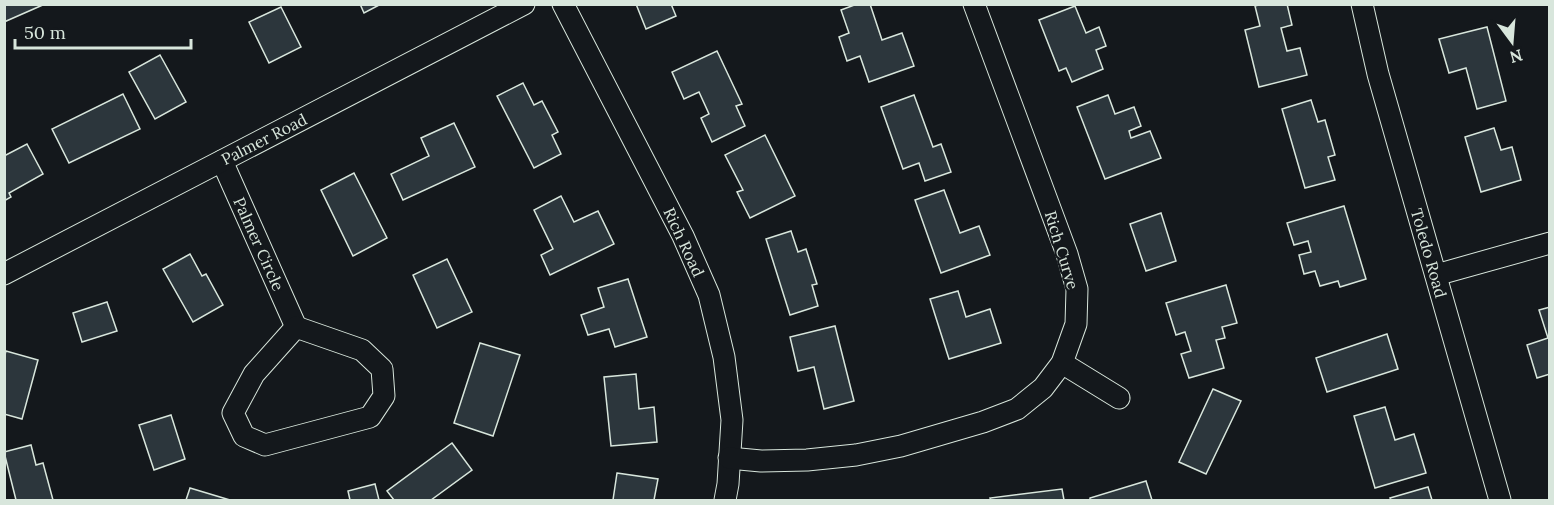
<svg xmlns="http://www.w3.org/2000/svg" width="1554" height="505" viewBox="0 0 1554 505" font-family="Lora,serif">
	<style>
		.building { fill: #2c363c; stroke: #d8e6dc; stroke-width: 1.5 }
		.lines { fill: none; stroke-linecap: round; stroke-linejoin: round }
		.minor-casing { stroke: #d8e6dc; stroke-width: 23 }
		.minor { stroke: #14181c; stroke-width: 21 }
		.labels { text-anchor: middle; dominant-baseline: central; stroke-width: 4.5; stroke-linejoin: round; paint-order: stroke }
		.street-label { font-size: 16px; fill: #d8e6dc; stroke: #14181c }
	</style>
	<rect width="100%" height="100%" fill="#14181c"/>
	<g class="building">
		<polygon points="4,4 45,4 4,22"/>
		<polygon points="360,4 381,4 364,13"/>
		<polygon points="636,4 671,4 676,16 646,29"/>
		<polygon points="857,4 870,4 882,40 902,33 914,66 869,82 860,56 847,61 839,37 849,33 841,10"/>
		<polygon points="1262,4 1287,4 1292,25 1281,28 1287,51 1300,48 1307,75 1259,87 1245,30 1260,26 1255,6"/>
		<polygon points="1075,6 1086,33 1099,27 1106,46 1096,50 1103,69 1072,82 1066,68 1059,71 1039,20"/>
		<polygon points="281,7 301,47 269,63 249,22"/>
		<polygon points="1487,27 1506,101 1477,109 1466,68 1449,73 1439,39"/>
		<polygon points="717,51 742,104 736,106 745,126 712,142 701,118 709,114 699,92 684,99 672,72"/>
		<polygon points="160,55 186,102 155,119 129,72"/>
		<polygon points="523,83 534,105 542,101 558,132 552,135 561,154 534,168 497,96"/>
		<polygon points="123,94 140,129 69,163 52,129"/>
		<polygon points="914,95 933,147 941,144 951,172 925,181 919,163 903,169 881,107"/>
		<polygon points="1108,95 1115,114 1134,107 1141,126 1129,131 1131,138 1150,131 1161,158 1105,179 1077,107"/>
		<polygon points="1311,100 1318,122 1325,120 1335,155 1328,157 1335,180 1305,188 1282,109"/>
		<polygon points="454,123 475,167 403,200 391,174 429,156 421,138"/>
		<polygon points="1494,128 1501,150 1512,147 1521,180 1481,192 1465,137"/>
		<polygon points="765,135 795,196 750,218 737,192 743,190 725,155"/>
		<polygon points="27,144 43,174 9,193 11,197 4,201 4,156"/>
		<polygon points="354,173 387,238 353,256 321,190"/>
		<polygon points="944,190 960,233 979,226 990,255 941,273 915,200"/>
		<polygon points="561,196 574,222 598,211 614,244 550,275 541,255 553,249 534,210"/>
		<polygon points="1344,206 1366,279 1340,287 1338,281 1320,286 1315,271 1304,274 1299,255 1311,252 1308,241 1294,245 1287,223"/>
		<polygon points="1161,213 1176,261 1146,271 1130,224"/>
		<polygon points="791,231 798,252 806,249 817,284 812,285 818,306 790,315 766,239"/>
		<polygon points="190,254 202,276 206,274 223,305 193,322 163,269"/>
		<polygon points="447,259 472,312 437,328 413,275"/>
		<polygon points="628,279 647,337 615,347 609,329 588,335 581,315 604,307 598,288"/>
		<polygon points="1226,285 1237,323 1222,327 1225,338 1216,340 1224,368 1189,378 1181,354 1191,351 1185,332 1176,335 1166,303"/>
		<polygon points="958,291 966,317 990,309 1001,343 949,359 930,299"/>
		<polygon points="107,302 117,331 82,342 73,313"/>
		<polygon points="1550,307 1550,374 1537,378 1527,345 1548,338 1539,310"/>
		<polygon points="835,326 854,401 824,409 814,367 798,371 790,337"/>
		<polygon points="1387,334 1398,369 1327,392 1316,358"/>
		<polygon points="480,343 520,355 493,436 454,423"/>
		<polygon points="6,351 38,360 22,419 4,414 4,358"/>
		<polygon points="636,374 639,409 654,407 657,442 611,446 604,377"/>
		<polygon points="1213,389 1241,401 1206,474 1179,462"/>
		<polygon points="1385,407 1395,440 1414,434 1426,473 1375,488 1354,416"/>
		<polygon points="171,415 185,459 154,470 139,425"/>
		<polygon points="452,443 472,470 431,500 394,500 387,491"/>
		<polygon points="31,445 36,465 43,463 53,500 16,500 4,452"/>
		<polygon points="617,473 658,479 654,500 613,500"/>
		<polygon points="1146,481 1152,500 1090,500 1090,498"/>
		<polygon points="375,484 379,500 350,500 348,491"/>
		<polygon points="1428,487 1432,500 1391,500 1390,498"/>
		<polygon points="190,488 230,500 186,500"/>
		<polygon points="1062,489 1064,500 991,500 990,498"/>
	</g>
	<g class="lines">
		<g class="minor-casing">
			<g id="minor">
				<polyline points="563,4 683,236 709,295 724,357 732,420 728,484 725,500"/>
				<polyline points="1362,4 1378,74 1500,500"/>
				<polyline points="222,161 296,327"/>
				<polyline points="4,274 524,4"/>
				<polyline points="1436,275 1550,243"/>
				<polygon points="296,327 362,350 382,369 384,396 370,417 265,445 244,436 233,413 254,374"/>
				<polyline points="1062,363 1119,398"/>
				<polyline points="729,458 761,461 807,460 856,455 901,446 983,422 1017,409 1043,388 1062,363 1076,324 1077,289 1067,254 974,4"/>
			</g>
		</g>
		<use href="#minor" class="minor"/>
	</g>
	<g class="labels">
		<g class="street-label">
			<text transform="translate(264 139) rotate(-27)">Palmer Road</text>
			<text transform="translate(684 242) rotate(65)">Rich Road</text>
			<text transform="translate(259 244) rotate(66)">Palmer Circle</text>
			<text transform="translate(1062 250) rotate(73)">Rich Curve</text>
			<text transform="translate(1429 253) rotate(74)">Toledo Road</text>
		</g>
	</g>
	<rect width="1554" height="505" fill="none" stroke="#d8e6dc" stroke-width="12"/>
	<g transform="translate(1512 42) rotate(164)" stroke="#14181c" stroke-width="4.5" paint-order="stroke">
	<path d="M0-4.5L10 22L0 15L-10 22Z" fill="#d8e6dc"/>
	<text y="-9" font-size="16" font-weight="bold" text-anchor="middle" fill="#d8e6dc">N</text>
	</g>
	<path d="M15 39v9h176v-9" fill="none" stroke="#d8e6dc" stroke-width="3"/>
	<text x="24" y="39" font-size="18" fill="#d8e6dc" stroke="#14181c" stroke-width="4.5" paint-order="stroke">50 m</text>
</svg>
